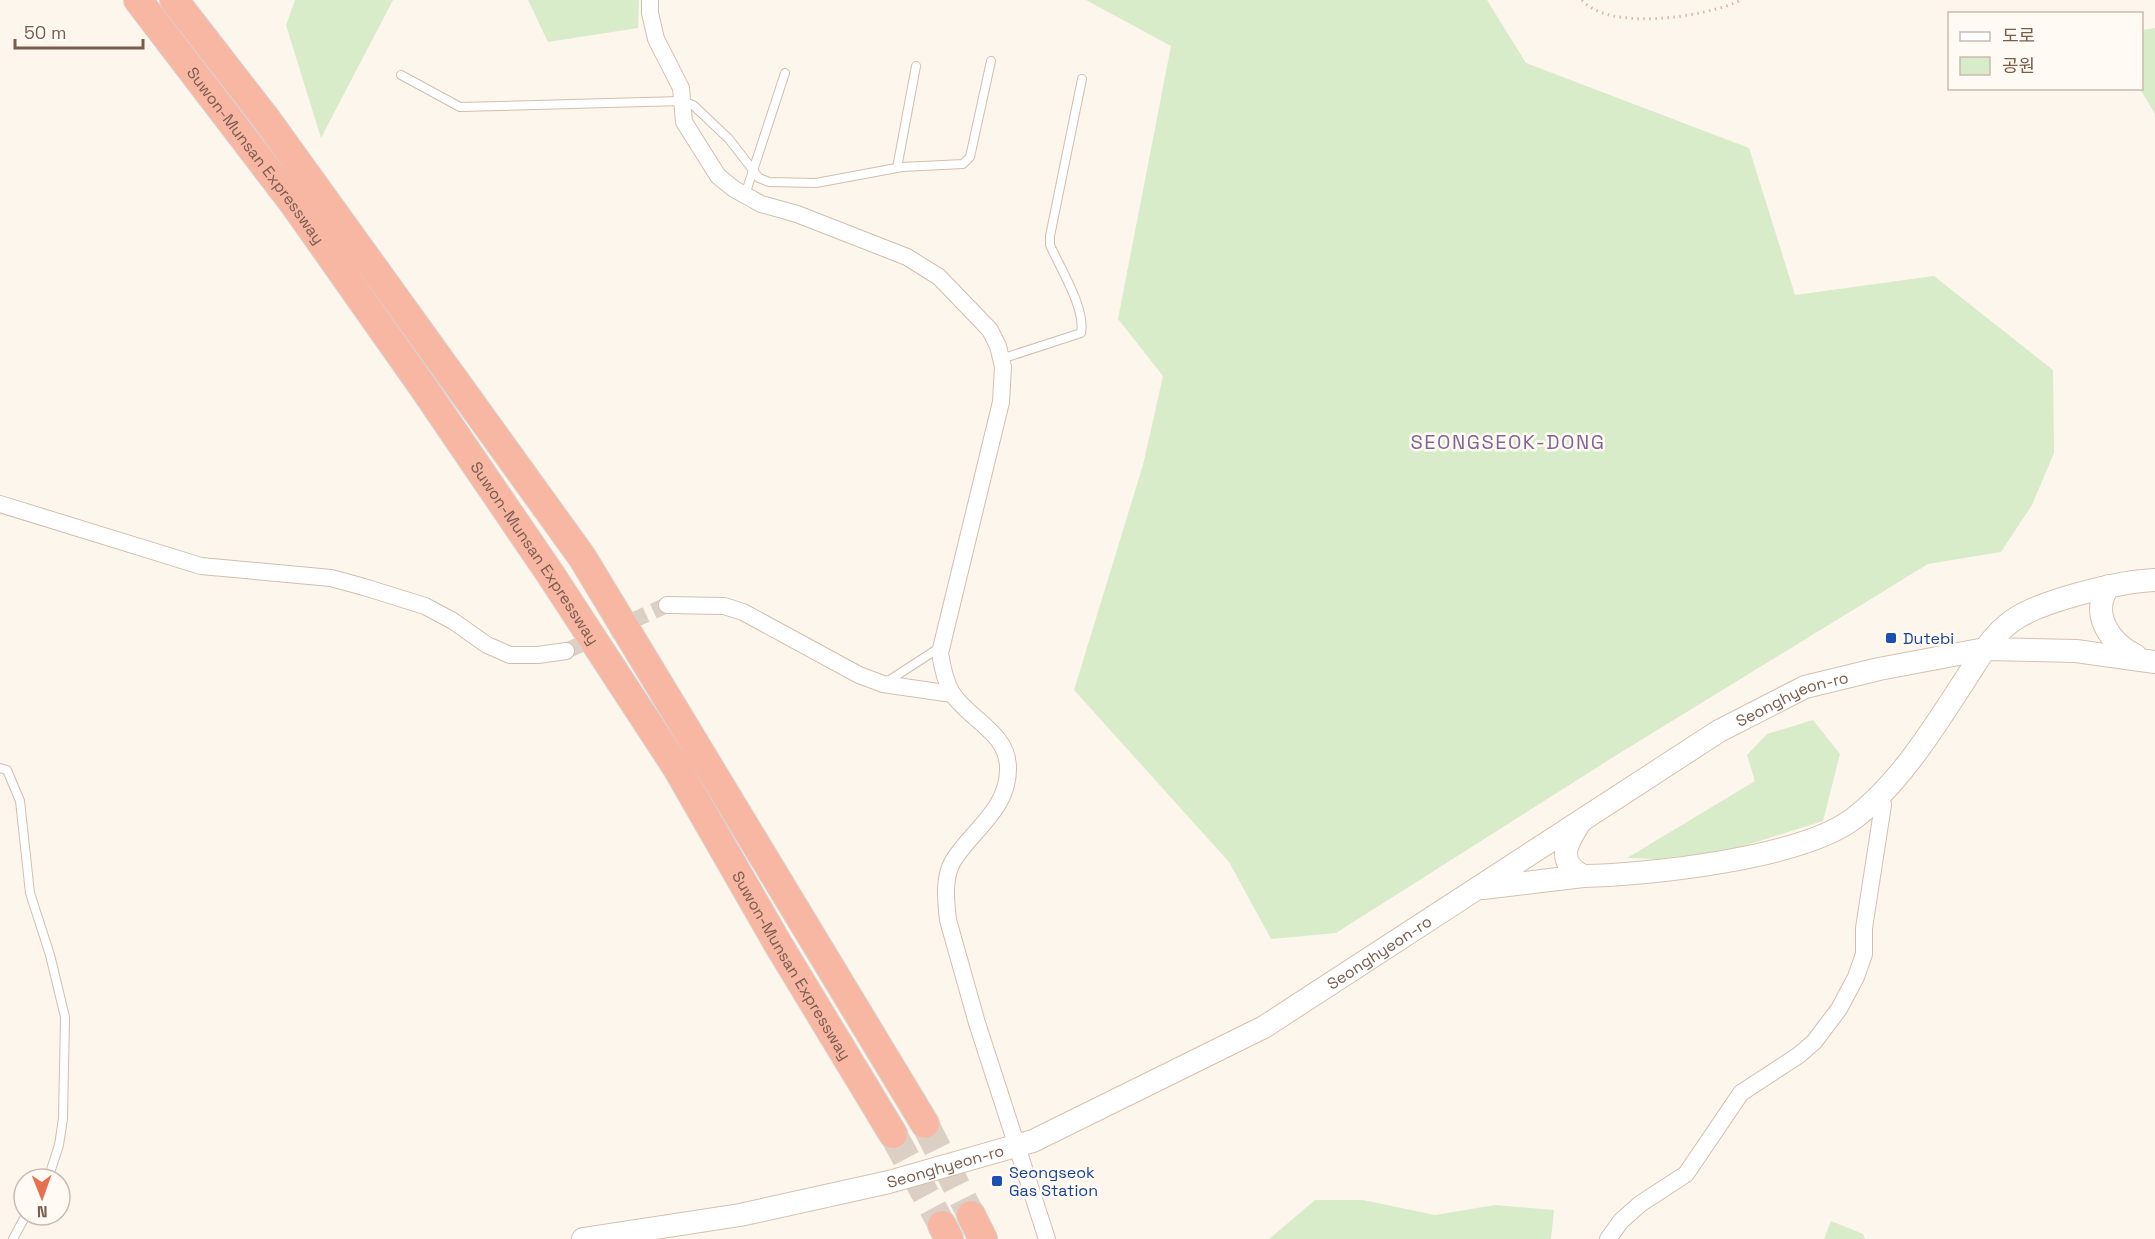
<svg xmlns="http://www.w3.org/2000/svg" width="2155" height="1239" viewBox="0 0 2155 1239" font-family="'Space Grotesk','Noto Sans KR',sans-serif">
	<style>
		.green { fill: #d8ecc9 }
		.lines { fill: none; stroke-linecap: round; stroke-linejoin: round }
		.street-tunnel { stroke: #dcd0c4; stroke-width: 16; stroke-dasharray: 16 8; stroke-linecap: butt }
		.highway-tunnel { stroke: #dcd0c4; stroke-width: 28; stroke-dasharray: 28 14; stroke-linecap: butt }
		.lane-casing { stroke: #d1beb0; stroke-width: 10 }
		.street-casing { stroke: #d1beb0; stroke-width: 18 }
		.secondary-casing { stroke: #d6c0b0; stroke-width: 24 }
		.highway-casing { stroke: #dad1cd; stroke-width: 30 }
		.path { stroke: #d9b8a5; stroke-width: 3; stroke-dasharray: 1.5 4.5; stroke-linecap: butt }
		.lane { stroke: #fff; stroke-width: 8 }
		.street { stroke: #fff; stroke-width: 16 }
		.secondary { stroke: #fff; stroke-width: 22 }
		.highway { stroke: #f7b7a3; stroke-width: 28 }
		.transit-dot { fill: #1a4fb4; stroke: #fffaf3; stroke-width: 2 }
		.labels { text-anchor: middle; dominant-baseline: central; stroke-width: 5; stroke-linejoin: round; paint-order: stroke }
		.street-label { font-size: 16px; fill: #7a5c4d; stroke: #fffaf3 }
		.transit-label { font-size: 16px; fill: #164399; stroke: #fffaf3; text-anchor: start }
		.quarter-label { font-size: 20px; letter-spacing: 1.5px; fill: #846695; stroke: #fffaf3 }
	</style>
	<rect width="100%" height="100%" fill="#fdf6ec"/>
	<g class="green">
		<polygon points="295,0 393,0 321,138 286,25"/>
		<polygon points="528,0 639,0 638,28 548,42"/>
		<polygon points="1086,0 1487,0 1526,63 1749,148 1795,295 1934,276 2053,370 2054,453 2032,505 2001,552 1928,564 1615,756 1336,933 1271,939 1229,862 1074,690 1143,465 1163,376 1118,319 1171,46"/>
		<polygon points="2155,28 2155,114 2140,89 2142,30"/>
		<polygon points="1813,720 1840,754 1823,821 1731,850 1657,859 1627,858 1755,781 1747,755 1767,734"/>
		<polygon points="1315,1200 1363,1200 1435,1215 1495,1205 1554,1210 1551,1239 1269,1239"/>
		<polygon points="1831,1221 1863,1234 1865,1239 1824,1239"/>
	</g>
	<g class="lines">
		<polyline class="street-tunnel" points="566,651 667,605"/>
		<g class="highway-tunnel">
			<polyline points="925,1124 971,1215"/>
			<polyline points="893,1134 942,1225"/>
		</g>
		<g class="lane-casing">
			<g id="lane">
				<polyline points="401,75 460,107 681,101 693,105 729,139 759,178 769,182 816,183 902,167 963,164 970,157 991,61"/>
				<polyline points="897,168 916,66"/>
				<polyline points="745,195 785,73"/>
				<path d="M1001,359L1081,333C1086,309 1060,268 1050,245V236L1082,79"/>
				<polyline points="885,683 942,646"/>
				<polyline points="0,768 7,770 20,801 30,893 50,955 65,1017 63,1119 59,1145 48,1179"/>
				<polyline points="13,1239 26,1215"/>
			</g>
		</g>
		<g class="street-casing">
			<g id="street">
				<path d="M650,0V13L656,39L681,88L684,122L718,176L734,189L761,204L797,214L907,257L939,277L990,330L998,346L1003,367L1001,402L940,653C942,666 945,681 952,693C968,719 1008,732 1008,768C1009,809 971,831 953,861C943,878 946,902 948,920L977,1023L1047,1239"/>
				<polyline points="0,504 201,566 331,578 364,587 425,606 453,621 487,645 510,655 538,655 566,651"/>
				<polyline points="667,605 724,606 743,612 859,675 883,684 952,694"/>
				<polyline points="1608,1239 1621,1221 1640,1204 1686,1174 1741,1093 1799,1055 1814,1042 1839,1009 1856,977 1864,954 1864,928 1883,805 1881,793"/>
			</g>
		</g>
		<g class="secondary-casing">
			<g id="secondary">
				<path d="M2109,586C2089,613 2110,643 2135,655"/>
				<path d="M1583,876C1649,875 1801,858 1853,819C1896,787 1930,734 1959,689C1975,666 1988,638 2012,621C2039,601 2121,581 2155,580"/>
				<path d="M1483,888L1583,876C1555,861 1567,842 1581,821"/>
				<path id="s1" d="M583,1239L740,1215L889,1182L1033,1141L1264,1027L1719,731L1805,687L1879,669L1985,649L2076,651L2155,662"/>
			</g>
		</g>
		<g class="highway-casing">
			<g id="highway">
				<path id="s2" d="M138,0L294,204L423,387L551,575L677,768L778,944L893,1134"/>
				<polyline points="174,0 267,120 582,557 925,1124"/>
				<polyline points="971,1215 983,1239"/>
				<polyline points="942,1225 949,1239"/>
			</g>
		</g>
		<path class="path" d="M1582,0C1609,32 1707,17 1741,0"/>
		<use href="#lane" class="lane"/>
		<use href="#street" class="street"/>
		<use href="#secondary" class="secondary"/>
		<use href="#highway" class="highway"/>
	</g>
	<g class="transit-dot">
		<rect x="1885" y="632" width="12" height="12" rx="3"/>
		<rect x="991" y="1175" width="12" height="12" rx="3"/>
	</g>
	<g class="labels">
		<g class="street-label">
			<text stroke="none"><textPath href="#s2" startOffset="195">Suwon-Munsan Expressway</textPath></text>
			<text stroke="none"><textPath href="#s2" startOffset="681">Suwon-Munsan Expressway</textPath></text>
			<text stroke="none"><textPath href="#s1" startOffset="1342">Seonghyeon-ro</textPath></text>
			<text stroke="none"><textPath href="#s1" startOffset="856">Seonghyeon-ro</textPath></text>
			<text stroke="none"><textPath href="#s2" startOffset="1167">Suwon-Munsan Expressway</textPath></text>
			<text stroke="none"><textPath href="#s1" startOffset="370">Seonghyeon-ro</textPath></text>
		</g>
		<g class="transit-label">
			<text x="1903" y="638">Dutebi</text>
			<text x="1009" y="1172">Seongseok<tspan x="1009" dy="18">Gas Station</tspan></text>
		</g>
		<g class="quarter-label">
			<text x="1508" y="442">SEONGSEOK-DONG</text>
		</g>
	</g>
	<rect x="1948" y="12" width="195" height="78" fill="#fffaf3" stroke="#cabbb1" stroke-width="1.5"/>
	<rect x="1960" y="32" width="30" height="9" fill="#ffffff" stroke="#cabbb1" stroke-width="1.5"/>
	<text x="2002" y="42" font-size="18" fill="#7a5c4d">도로</text>
	<rect x="1960" y="57" width="30" height="18" fill="#d8ecc9" stroke="#cabbb1" stroke-width="1.5"/>
	<text x="2002" y="72" font-size="18" fill="#7a5c4d">공원</text>
	<g transform="translate(42 1197) rotate(179)"><circle r="28" fill="#fffaf3" stroke="#cabbb1" stroke-width="1.5"/>
	<path d="M0-4.5L10 22L0 15L-10 22Z" fill="#e76f51"/>
	<text y="-9" font-size="16" font-weight="bold" text-anchor="middle" fill="#7a5c4d">N</text>
	</g>
	<path d="M15 39v9h128v-9" fill="none" stroke="#7a5c4d" stroke-width="3"/>
	<text x="24" y="39" font-size="18" fill="#7a5c4d" stroke="#fffaf3" stroke-width="4.5" paint-order="stroke">50 m</text>
</svg>
